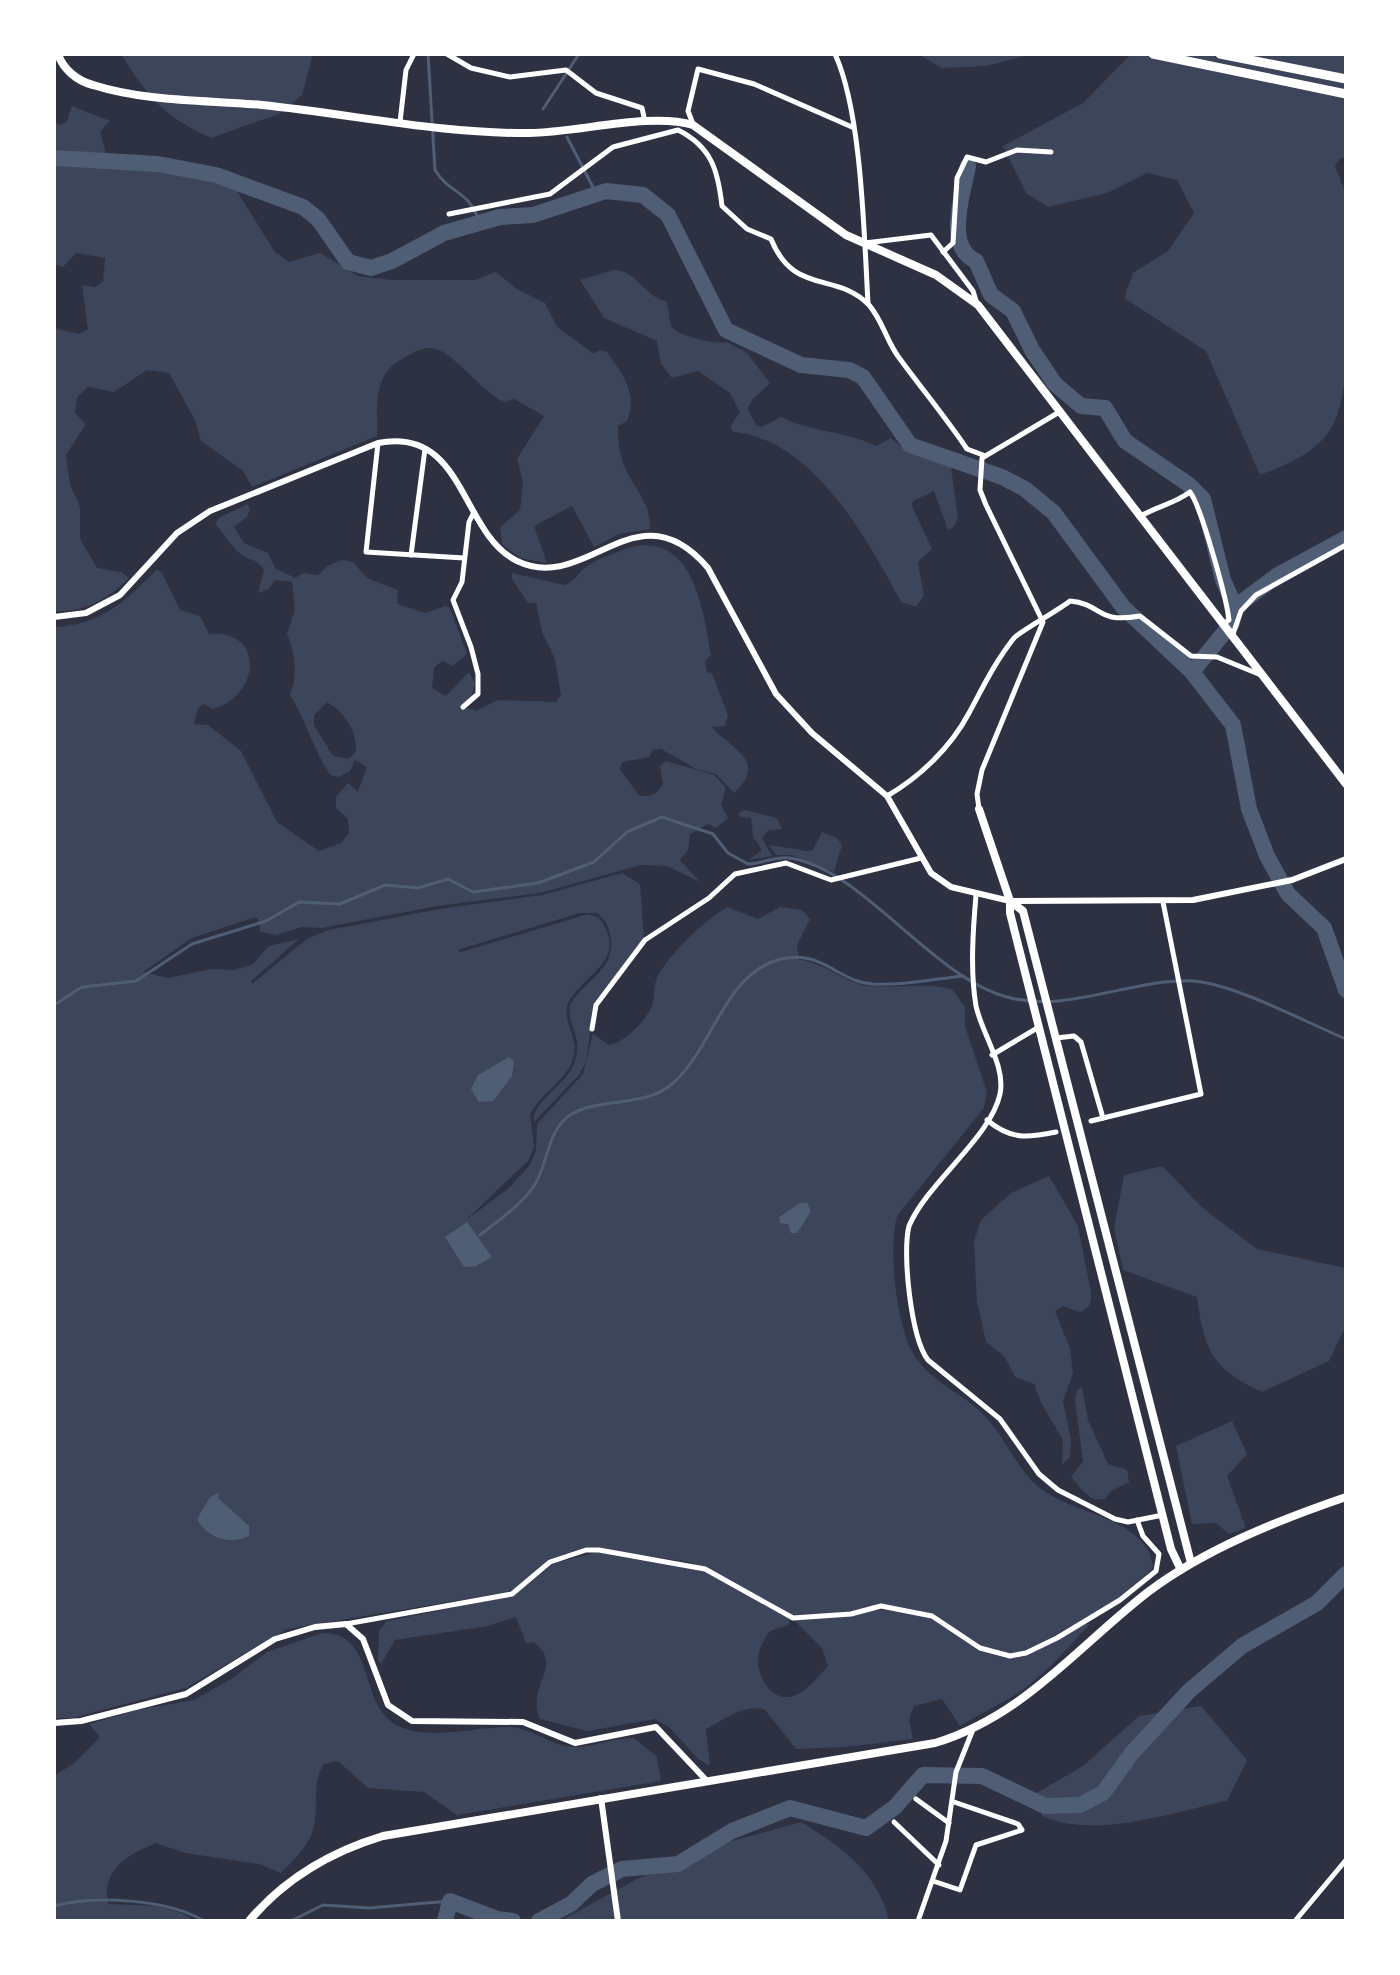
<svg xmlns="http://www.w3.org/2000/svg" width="1400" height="1975" viewBox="0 0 1400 1975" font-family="'PT Sans Narrow',sans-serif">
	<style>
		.green { fill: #3c4559; fill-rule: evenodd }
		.water { fill: #4f5d75 }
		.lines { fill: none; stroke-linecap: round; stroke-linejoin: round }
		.stream { stroke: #4f5d75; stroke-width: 3 }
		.river { stroke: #4f5d75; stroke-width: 16 }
		.minor { stroke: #fff; stroke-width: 5 }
		.tertiary { stroke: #fff; stroke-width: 6 }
		.trunk { stroke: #fff; stroke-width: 8 }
		.motorway { stroke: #fff; stroke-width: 9 }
	</style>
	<rect width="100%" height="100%" fill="#2d3142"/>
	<g class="green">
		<path d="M121,54H313L302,95L279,114L211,138C164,117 147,96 121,54Z"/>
		<polygon points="918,54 1032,54 986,66 942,68"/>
		<path d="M1131,54H1346V158H1340L1335,166L1346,194C1346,248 1356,379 1334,423C1319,452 1289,464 1260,475L1206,351L1124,298L1133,273L1168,251L1194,213L1177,180L1147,173L1107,193L1048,207L1026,193L1003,146L1083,103Z"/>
		<path d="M72,106L110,121L100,132L109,164L160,167L233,185L275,252L289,262L320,253L358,276L392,280H475L496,272L517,289L545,303L557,327L594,354L599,350L607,352C623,374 638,394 627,421L618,426C618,439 619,453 624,465C632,487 651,501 650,529L619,534L594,547L572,506L534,526L547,563L520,558L502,544L500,527L520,510L523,482L517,459L544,416L514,399L505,402C481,393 453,349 431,348C421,347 410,355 402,359C372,375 378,407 377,436L252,487L243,471L201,441L195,420L169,373L147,370L114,392L88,387L77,397L75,413L86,424L66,455L70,484L80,507V539L97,568L121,572L129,578C109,599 83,613 54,611V328L79,334L88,329L82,285L95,287L103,282L105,258L76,253L63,267L54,264V122L61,125L67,121Z"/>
		<path d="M613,270C638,270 645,298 666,301C670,310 668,319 672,327C676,336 718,345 727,342L747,353L770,383L752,400L748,409L756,425L762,427L781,417C811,432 846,431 876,446L891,438L906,451L951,467L958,518L954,527L948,530L934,491L913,501L912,506L932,549L918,562L924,596L916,607L901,602C868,540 812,438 733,432L730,427L740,412L730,393L698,371L672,378L661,364L657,341L604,318L580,280Z"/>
		<path d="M247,504L250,509L247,517L234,527L244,543L268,553L275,568L295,578L304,573L318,575L327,566L342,560L353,562L367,578L398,590L397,603L400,605L426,613L445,606L450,608L467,654L453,666L442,661L434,668L432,688L446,696L469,672L475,684L471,698L462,706L476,711L498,700L556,702L561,695L555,659L542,632L536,603H528L512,579V573L564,585C575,582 577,573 587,566C595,560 606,557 615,553C690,519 703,604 711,655L705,661L707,672L712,673L728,715L725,726L712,727C726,746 771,760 734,793L716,774L696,769L661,749L653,750L649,757L622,762L620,770L639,795C651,798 656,794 663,784L660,766L666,761L714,775L726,788L721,805L728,818L716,828L708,824L690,834L688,850L680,860L700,882L667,866L641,865L540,893L438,906L321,928L301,927L276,935L260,932L258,918H252L192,938L143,972L168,978L211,969L235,970L253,964L269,946L299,939L251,981L252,984L308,938L329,930L439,909L542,895L622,873L640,884L644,938L594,1003L586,1061L579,1075L534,1122C531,1103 565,1085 573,1066C586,1036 566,1028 570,1005C583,980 618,970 610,934C608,925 604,918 597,913H580L457,950L461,952L588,914L599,918C630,959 585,973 569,1001C560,1017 578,1037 574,1055C568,1082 540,1092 530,1115L534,1146L529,1160L466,1220L508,1189L529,1166L536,1151L537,1124L583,1074L593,1034L609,1045C625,1043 650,1017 653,1002C655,990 653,983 660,972C673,951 706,919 727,907L758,919L780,907L802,910L810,919L797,945L799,960C826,962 844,984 870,986C898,989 923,982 952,989L965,1007V1026L987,1092L984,1108L897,1216C888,1248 896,1336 919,1362C936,1384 965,1395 985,1416C1006,1438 1018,1473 1044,1491C1076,1514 1150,1520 1153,1568L1119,1598L1029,1651L1010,1655L986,1650L932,1615L907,1608L881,1605L849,1613L794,1617L729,1579L689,1562L587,1547L547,1561L514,1591L287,1629L186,1688L72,1718H54V627C101,625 126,601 157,569L162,573L180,610L200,616L209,634C266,629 260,696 213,709L204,704L198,708L194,724L208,725L241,751L277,822L319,851L341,843L349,833L348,819L336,808V797L348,783L358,792L367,767L355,760L350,771L339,777L330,775C313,749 306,720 290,695C298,675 295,653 287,634L295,610L292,582L275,580L269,589L258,593L264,570C257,557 247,561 237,551C229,543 224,533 215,524L219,518ZM327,702C344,712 357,731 356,751L349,759L333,756L314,725V715Z"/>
		<polygon points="745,810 777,818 782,829 769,830 762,838 772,856 749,860 762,850 753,836 751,818 740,817 739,813"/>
		<polygon points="822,832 837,838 842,845 834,872 792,855 776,855 769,845 808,851 813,850"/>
		<path d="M1162,1166L1204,1209L1257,1249L1346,1268V1326L1329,1361L1262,1392C1212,1369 1204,1350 1197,1297L1123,1270L1114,1228L1124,1175Z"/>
		<path d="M1049,1176L1078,1226L1091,1292C1092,1302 1090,1308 1080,1312L1063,1306L1055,1311L1070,1348L1073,1373L1063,1401L1071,1440L1070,1458L1062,1464L1063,1440L1041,1403L1034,1384L1015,1377L1005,1357L986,1342L977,1302L974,1241L981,1220L1011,1193Z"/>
		<path d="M1082,1387L1088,1420L1108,1464L1127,1470L1129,1482L1111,1491L1105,1499C1088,1502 1082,1489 1071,1477L1083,1461L1075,1401L1077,1390Z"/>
		<polygon points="1232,1421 1247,1454 1227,1476 1246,1528 1229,1534 1216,1523 1192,1524 1176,1446"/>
		<path d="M597,1552L698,1568L790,1619L788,1625L770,1631C764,1639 758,1650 758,1661C758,1676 770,1699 788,1697C804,1696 818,1676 828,1666L822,1648L794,1620C840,1614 884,1603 929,1617C959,1627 978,1658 1012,1658C1040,1658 1065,1622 1090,1624L1050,1667L1022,1691L960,1726L942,1699L914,1706L909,1720L913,1739L846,1747L796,1749L765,1710C745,1703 724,1720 706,1729L710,1766L698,1759L669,1727L655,1719L587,1731L540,1719C525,1685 566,1665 533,1642L526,1643L516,1617L488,1626L395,1640L381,1664L378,1661L379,1631L387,1621L513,1596L555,1563Z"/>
		<path d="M322,1633C376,1632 358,1703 396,1725C428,1742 476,1726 511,1727C534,1729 553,1747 575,1747C595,1747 614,1737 634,1738L657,1757L661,1781L457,1815L424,1792L368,1788L338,1761L324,1764C311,1783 319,1803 314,1826C310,1845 294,1860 281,1873L259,1864L185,1853L156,1843C128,1854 101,1870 108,1904C138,1906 170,1902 195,1921H54V1776L74,1763L100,1737L89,1724L137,1710L194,1700L234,1677L267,1652Z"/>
		<path d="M1201,1706L1247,1760L1227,1801C1171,1812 1097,1840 1042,1816L1035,1794L1083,1766L1139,1716Z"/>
		<path d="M801,1822C841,1846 878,1873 889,1921H560L637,1879L710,1847Z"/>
	</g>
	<g class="water">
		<polygon points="509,1057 514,1061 512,1076 493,1101 479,1102 471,1089 478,1075"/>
		<polygon points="800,1203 807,1203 811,1211 797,1233 791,1233 788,1224 780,1223 779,1217"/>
		<polygon points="467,1222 492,1257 476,1266 464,1267 445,1237"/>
		<path d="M219,1493L218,1498L249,1526V1536C229,1545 207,1538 197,1519L210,1497Z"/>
	</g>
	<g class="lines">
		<g class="stream">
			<path d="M428,54L435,170C451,196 467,187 480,223"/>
			<polyline points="543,109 579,54"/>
			<polyline points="567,137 597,195"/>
			<path d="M54,1005L82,987L136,981L192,944L266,921L299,902L340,904L385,885L418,888L448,879L473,892L538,883L594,862L627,832L662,817L713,834L728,853L748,864C762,864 775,856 789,858C861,867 930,976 1007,997C1068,1014 1132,978 1193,981C1235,984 1305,1022 1346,1039"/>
			<path d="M480,1235C498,1221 521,1205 534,1186C547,1166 547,1137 564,1120C589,1095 642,1110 672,1084C714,1048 723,974 781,959C822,949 838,982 873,984C902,986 934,979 963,976"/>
			<path d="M54,1906C94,1895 168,1899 204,1921"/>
			<polyline points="291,1921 323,1905 369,1908 450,1901"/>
		</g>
		<g class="river">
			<polyline points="54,158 158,164 216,175 303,207 318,219 348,262 371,268 392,261 444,233 500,217 533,215 606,191 643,195 668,215 726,330 801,365 849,370 863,377 910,445 1002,477 1025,489 1054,513 1123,607 1192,672 1233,725 1249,809 1267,856 1288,894 1324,928 1346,990"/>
			<path d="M968,166C963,194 944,247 976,261L991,295L1013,311L1032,350L1055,384L1081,406L1105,408L1125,441L1188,484L1203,499L1223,580L1235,607"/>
			<polyline points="1192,672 1232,623 1235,607 1278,575 1346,538"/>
			<polyline points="445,1921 450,1901 497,1919 513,1921"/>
			<polyline points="539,1921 571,1904 592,1884 622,1869 678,1864 732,1831 790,1808 866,1828 895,1807 923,1775 982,1776 1045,1806 1080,1805 1103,1793 1132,1753 1189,1691 1242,1646 1317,1603 1346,1574"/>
		</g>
		<g class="minor">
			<polyline points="447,54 471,68 510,77 566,70 596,93 642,108 645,122"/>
			<path d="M835,54C862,113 864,236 868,303"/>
			<polyline points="400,122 406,70 414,54"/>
			<polyline points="693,124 688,111 698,69 754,84 852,127"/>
			<path d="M449,214L550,194L613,147L678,130C712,147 718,171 722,206L747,229L771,239C794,296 836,271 869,305C883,321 887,343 900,359C922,389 946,418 967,449L983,455"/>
			<polyline points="865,243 931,235 973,291 977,304"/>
			<polyline points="943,252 953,243 957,178 967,157 986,162 1017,150 1051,152"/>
			<polyline points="378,443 366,552 464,558"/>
			<path d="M1139,517C1157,506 1174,504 1190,492C1201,506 1227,600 1229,620L1225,623"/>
			<polyline points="411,555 425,449"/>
			<polyline points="1233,634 1241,611 1256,595 1346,545"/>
			<polyline points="463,707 478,694 478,674 471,647 453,600 462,582 469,522 474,512"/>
			<path d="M887,796C920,777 951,747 969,713C983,687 995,662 1014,638C1019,632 1059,610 1070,601C1103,604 1095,624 1140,616L1191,656L1217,657L1261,675"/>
			<polyline points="979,809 977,794 982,770 1043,622 986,505 980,490 982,458 1061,411"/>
			<path d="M976,895C973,930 970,971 976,1006C982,1034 1006,1066 1000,1094C991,1137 927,1183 909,1226C902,1253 911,1338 928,1360L1000,1419L1039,1474L1058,1490L1115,1519L1128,1522L1163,1515"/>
			<polyline points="592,1029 596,1005 645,940 709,898 735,874 786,863 831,880 921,858"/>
			<polyline points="1056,1038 1074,1036 1081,1042 1103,1118"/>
			<polyline points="992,1055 1039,1027"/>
			<path d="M987,1120C1011,1140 1027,1138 1056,1132"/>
			<polyline points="1091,1121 1201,1094 1163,902"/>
			<polyline points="346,1624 512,1594 550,1562 586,1550 599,1550 705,1569 793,1618 851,1614 881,1606 932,1616 980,1648 1010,1656 1026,1653 1057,1638 1120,1600 1156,1571 1159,1554 1143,1536 1137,1520"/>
			<polyline points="916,1799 949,1823"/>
			<polyline points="894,1822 939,1865"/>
			<polyline points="933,1881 960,1890 976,1845 1022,1830 1018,1824 954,1802"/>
			<polyline points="918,1921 946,1841 956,1772 972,1732"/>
			<polyline points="1295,1921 1346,1860"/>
		</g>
		<g class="tertiary">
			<path d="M54,617L86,613L120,595L177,533L210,511L378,443C465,426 460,533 517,561C587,595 636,484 708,568L776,694L812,733L887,796L931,873L951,887L1010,901L1193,900L1292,880L1346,859"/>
			<polyline points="54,1723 81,1721 186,1694 275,1639 315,1627 346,1624 363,1639 388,1705 412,1721 523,1722 575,1743 656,1727 707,1781"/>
			<polyline points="601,1798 618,1921"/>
		</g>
		<g class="trunk">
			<path d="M58,54C63,69 77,81 93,85C147,102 206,100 262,105C351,114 440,134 529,133C577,133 649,112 693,125L846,235L936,275L978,305L1346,784"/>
			<polyline points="979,809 1010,901 1010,913 1171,1549 1181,1570"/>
			<polyline points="1010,901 1023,911 1191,1563"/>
			<path d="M249,1921C285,1878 330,1852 383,1836L935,1743C1024,1716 1077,1647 1148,1592C1205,1549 1279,1520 1346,1497"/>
		</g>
		<g class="motorway">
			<polyline points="1153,54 1346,94"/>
			<polyline points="1220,54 1346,79"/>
		</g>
	</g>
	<rect width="1400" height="1975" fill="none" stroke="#ffffff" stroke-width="112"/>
</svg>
